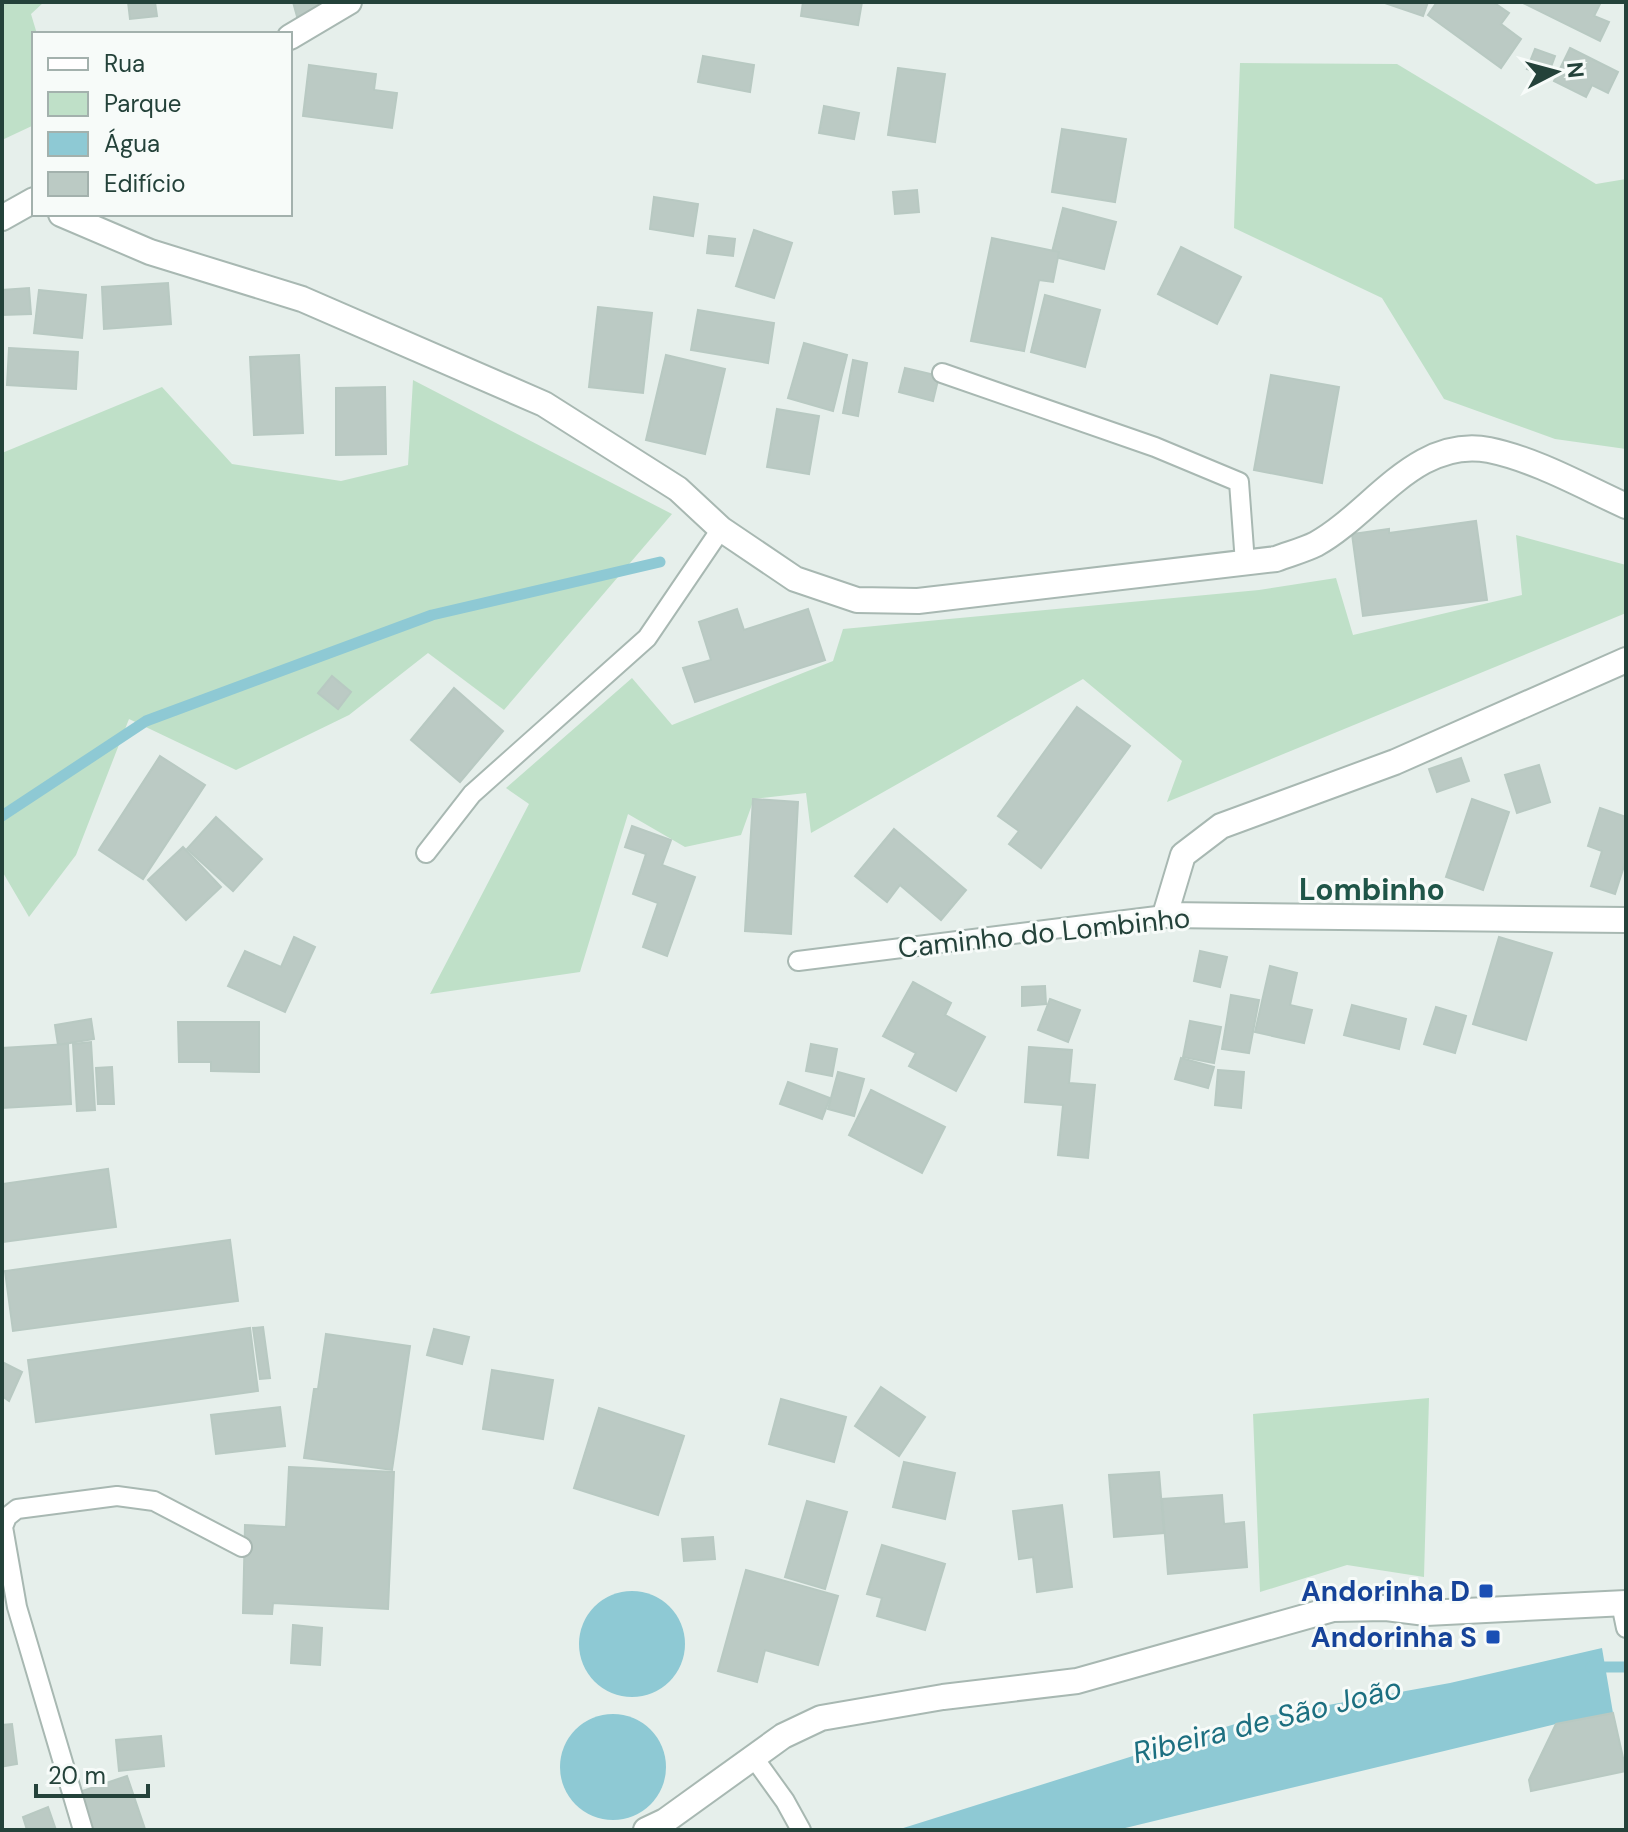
<svg xmlns="http://www.w3.org/2000/svg" width="1628" height="1832" viewBox="0 0 1628 1832" font-family="'DM Sans',sans-serif">
	<style>
		.green { fill: #bfe0c8 }
		.water { fill: #8ec9d4 }
		.lines { fill: none; stroke-linecap: round; stroke-linejoin: round }
		.stream { stroke: #8ec9d4; stroke-width: 11 }
		.building { fill: #bbcac4; stroke: #b8c9c2; stroke-width: 2 }
		.service-casing { stroke: #a8b8b2; stroke-width: 22 }
		.minor-casing { stroke: #a8b8b2; stroke-width: 28 }
		.service { stroke: #fff; stroke-width: 18 }
		.minor { stroke: #fff; stroke-width: 24 }
		.transit-dot { fill: #1a4fb4; stroke: #f7fbf9; stroke-width: 3 }
		.labels { text-anchor: middle; dominant-baseline: central; stroke-width: 6; stroke-linejoin: round; paint-order: stroke }
		.street-label { font-size: 28px; fill: #24423a; stroke: #f7fbf9 }
		.transit-label { font-size: 28px; font-weight: bold; fill: #164399; stroke: #f7fbf9; text-anchor: end }
		.neighbourhood-label { font-size: 30px; font-weight: bold; fill: #1f5548; stroke: #f7fbf9 }
		.water-label { font-size: 30px; font-style: italic; fill: #1c6f80; stroke: #f7fbf9 }
	</style>
	<rect width="100%" height="100%" fill="#e6efeb"/>
	<g class="green">
		<polygon points="2,2 44,2 31,14 37,34 34,34 34,125 2,140"/>
		<polygon points="1240,63 1397,64 1596,184 1626,179 1626,449 1555,439 1444,399 1382,298 1234,228"/>
		<polygon points="413,380 672,514 504,710 428,653 349,715 236,770 129,719 76,855 29,917 2,871 2,453 162,387 232,464 341,481 408,465"/>
		<polygon points="1516,535 1626,565 1626,613 1167,802 1182,761 1083,679 811,833 806,793 754,799 741,835 685,847 628,814 580,972 430,994 529,804 506,788 632,678 672,725 833,661 843,629 1259,590 1336,578 1353,635 1522,595"/>
		<polygon points="1429,1398 1424,1577 1347,1565 1260,1592 1253,1414"/>
	</g>
	<g class="water">
		<circle cx="632" cy="1644" r="53"/>
		<polygon points="1602,1648 1613,1713 1556,1724 1117,1830 897,1830 1251,1719 1450,1683"/>
		<circle cx="613" cy="1767" r="53"/>
	</g>
	<g class="lines">
		<g class="stream">
			<polyline points="2,816 146,721 432,615 660,562"/>
			<polyline points="1591,1667 1626,1667"/>
		</g>
	</g>
	<g class="building">
		<polygon points="128,2 155,2 157,16 130,19"/>
		<polygon points="293,2 325,2 328,12 298,20"/>
		<polygon points="803,2 862,2 858,25 801,16"/>
		<polygon points="1382,2 1428,2 1423,16"/>
		<polygon points="1437,2 1493,2 1509,13 1501,24 1521,39 1501,68 1428,15"/>
		<polygon points="1521,2 1601,2 1594,16 1609,22 1600,41"/>
		<polygon points="1570,48 1618,72 1608,93 1592,85 1586,97 1554,81"/>
		<polygon points="1535,49 1555,56 1548,75 1527,69"/>
		<polygon points="703,56 754,65 750,92 698,82"/>
		<polygon points="309,65 376,74 374,90 397,93 392,128 303,116"/>
		<polygon points="898,68 945,74 935,142 888,135"/>
		<polygon points="824,106 859,113 854,139 819,133"/>
		<polygon points="1062,129 1126,139 1115,202 1052,192"/>
		<polygon points="917,190 919,212 895,214 893,192"/>
		<polygon points="654,197 698,204 693,236 650,229"/>
		<polygon points="1063,208 1116,222 1104,269 1051,256"/>
		<polygon points="754,230 792,243 774,298 736,286"/>
		<polygon points="709,236 735,239 733,256 707,253"/>
		<polygon points="992,238 1059,252 1053,282 1039,280 1024,351 971,341"/>
		<polygon points="1181,247 1241,277 1217,324 1158,294"/>
		<polygon points="168,283 171,324 104,329 102,287"/>
		<polygon points="29,288 31,314 2,315 2,290"/>
		<polygon points="39,290 86,295 82,338 34,333"/>
		<polygon points="1045,295 1100,310 1085,367 1031,352"/>
		<polygon points="598,307 652,313 643,393 589,387"/>
		<polygon points="698,310 774,323 768,363 691,350"/>
		<polygon points="804,343 847,355 833,411 788,398"/>
		<polygon points="9,348 78,352 76,389 7,385"/>
		<polygon points="299,355 303,433 254,435 250,357"/>
		<polygon points="666,355 725,369 705,454 646,440"/>
		<polygon points="853,360 867,363 858,416 843,413"/>
		<polygon points="905,368 939,376 933,401 899,392"/>
		<polygon points="1271,375 1339,387 1322,483 1254,470"/>
		<polygon points="385,387 386,454 336,455 336,388"/>
		<polygon points="777,409 819,416 809,474 767,467"/>
		<polygon points="1476,521 1487,600 1363,616 1352,534 1389,529 1389,533"/>
		<polygon points="737,609 744,630 808,609 825,660 695,702 683,668 711,660 699,622"/>
		<polygon points="332,676 351,692 338,709 318,693"/>
		<polygon points="454,688 503,731 460,782 411,740"/>
		<polygon points="1077,707 1130,746 1041,868 1009,844 1019,831 998,816"/>
		<polygon points="160,756 205,785 143,879 99,850"/>
		<polygon points="1461,758 1469,781 1437,792 1429,769"/>
		<polygon points="1539,765 1550,802 1517,813 1505,775"/>
		<polygon points="753,799 798,802 791,934 745,931"/>
		<polygon points="1472,799 1509,812 1483,890 1446,877"/>
		<polygon points="1600,808 1626,817 1626,860 1615,894 1591,886 1602,851 1588,846"/>
		<polygon points="216,817 262,859 233,891 187,849"/>
		<polygon points="632,826 671,840 662,865 695,877 667,956 643,947 658,903 633,894 646,854 625,847"/>
		<polygon points="894,829 966,890 941,920 900,885 887,902 855,876"/>
		<polygon points="183,847 221,887 186,920 148,880"/>
		<polygon points="294,937 315,947 285,1012 228,986 245,951 281,967"/>
		<polygon points="1499,937 1552,953 1526,1040 1473,1024"/>
		<polygon points="1200,951 1227,957 1220,987 1194,981"/>
		<polygon points="1270,966 1297,973 1290,1005 1312,1010 1304,1043 1255,1032"/>
		<polygon points="913,982 951,1003 945,1015 985,1037 956,1091 909,1066 916,1053 883,1036"/>
		<polygon points="1045,986 1046,1004 1022,1006 1022,987"/>
		<polygon points="1231,995 1259,1000 1249,1053 1222,1049"/>
		<polygon points="1050,999 1080,1010 1068,1042 1038,1030"/>
		<polygon points="1352,1005 1406,1019 1399,1049 1344,1035"/>
		<polygon points="1436,1007 1466,1016 1455,1053 1424,1044"/>
		<polygon points="91,1019 94,1039 58,1045 55,1025"/>
		<polygon points="1190,1021 1221,1027 1214,1063 1183,1057"/>
		<polygon points="178,1022 259,1022 259,1072 211,1071 211,1062 179,1062"/>
		<polygon points="91,1042 95,1110 77,1111 73,1044"/>
		<polygon points="68,1044 71,1104 2,1108 2,1048"/>
		<polygon points="811,1044 837,1049 832,1076 806,1071"/>
		<polygon points="1029,1047 1072,1050 1069,1083 1095,1085 1088,1158 1058,1155 1063,1105 1025,1102"/>
		<polygon points="1181,1058 1214,1067 1208,1088 1175,1079"/>
		<polygon points="112,1067 114,1104 98,1104 96,1068"/>
		<polygon points="1218,1070 1244,1072 1241,1108 1215,1105"/>
		<polygon points="838,1072 864,1079 854,1116 828,1109"/>
		<polygon points="788,1082 830,1098 822,1119 780,1104"/>
		<polygon points="871,1090 945,1127 922,1173 849,1135"/>
		<polygon points="108,1169 116,1227 2,1242 2,1184"/>
		<polygon points="230,1240 238,1301 13,1331 5,1271"/>
		<polygon points="263,1327 270,1378 260,1379 253,1328"/>
		<polygon points="250,1328 258,1391 36,1422 28,1360"/>
		<polygon points="434,1329 469,1337 462,1364 427,1355"/>
		<polygon points="326,1334 410,1346 392,1470 304,1458 314,1389 318,1389"/>
		<polygon points="2,1362 22,1372 9,1401 2,1396"/>
		<polygon points="492,1370 553,1380 543,1439 483,1429"/>
		<polygon points="881,1387 925,1417 899,1456 855,1426"/>
		<polygon points="781,1399 846,1417 834,1462 769,1444"/>
		<polygon points="280,1407 285,1446 216,1454 211,1415"/>
		<polygon points="599,1408 684,1436 658,1515 574,1488"/>
		<polygon points="904,1462 955,1473 945,1519 893,1507"/>
		<polygon points="289,1467 394,1472 388,1609 273,1603 272,1614 243,1613 245,1525 286,1527"/>
		<polygon points="1159,1472 1164,1533 1114,1537 1109,1475"/>
		<polygon points="1222,1495 1224,1524 1244,1522 1247,1567 1168,1574 1162,1499"/>
		<polygon points="807,1501 847,1512 825,1589 785,1577"/>
		<polygon points="1062,1505 1072,1587 1037,1592 1033,1557 1019,1559 1013,1511"/>
		<polygon points="713,1537 715,1559 684,1561 682,1539"/>
		<polygon points="882,1545 945,1564 925,1630 877,1616 882,1598 867,1594"/>
		<polygon points="746,1570 838,1596 818,1665 765,1650 757,1682 718,1671"/>
		<polygon points="293,1625 322,1628 320,1665 291,1663"/>
		<polygon points="1613,1713 1626,1771 1531,1791 1529,1780 1556,1724"/>
		<polygon points="12,1724 17,1764 5,1766 2,1725"/>
		<polygon points="161,1736 164,1766 119,1771 116,1740"/>
		<polygon points="127,1776 145,1829 86,1830 73,1794"/>
		<polygon points="48,1807 56,1830 27,1830 23,1817"/>
	</g>
	<g class="lines">
		<g class="service-casing">
			<g id="service">
				<polyline points="942,373 1155,447 1239,482 1245,563"/>
				<polyline points="426,853 472,794 647,638 721,529"/>
				<polyline points="798,961 1165,915"/>
				<polyline points="1621,1604 1626,1628"/>
				<polyline points="754,1758 785,1801 801,1830"/>
				<polyline points="83,1830 17,1607 3,1527 7,1517 17,1509 117,1496 154,1501 242,1547"/>
			</g>
		</g>
		<g class="minor-casing">
			<g id="minor">
				<polyline points="290,37 349,2"/>
				<path d="M61,214L150,252L302,299L544,404L678,489L721,529L795,579L857,600L918,601L1276,559C1289,554 1304,550 1316,544C1372,513 1416,436 1489,450C1537,460 1582,486 1626,506"/>
				<polyline points="2,218 34,200"/>
				<polyline points="1626,660 1395,762 1221,826 1183,855 1165,915 1626,920"/>
				<polyline points="646,1830 665,1821 783,1736 821,1718 943,1697 1077,1681 1333,1609 1386,1608 1426,1613 1626,1603"/>
			</g>
		</g>
		<use href="#service" class="service"/>
		<use href="#minor" class="minor"/>
	</g>
	<g class="transit-dot">
		<rect x="1478" y="1583" width="16" height="16" rx="4"/>
		<rect x="1485" y="1629" width="16" height="16" rx="4"/>
	</g>
	<g class="labels">
		<g class="street-label">
			<text transform="translate(1044 933) rotate(-6)">Caminho do Lombinho</text>
		</g>
		<g class="transit-label">
			<text x="1470" y="1591">Andorinha D</text>
			<text x="1477" y="1637">Andorinha S</text>
		</g>
		<g class="neighbourhood-label">
			<text x="1372" y="889">Lombinho</text>
		</g>
		<g class="water-label">
			<text transform="translate(1267 1720) rotate(-14)">Ribeira de São João</text>
		</g>
	</g>
	<rect width="1628" height="1832" fill="none" stroke="#24423a" stroke-width="8"/>
	<rect x="32" y="32" width="260" height="184" fill="#f7fbf9" stroke="#a3b1ad" stroke-width="2"/>
	<rect x="48" y="58" width="40" height="12" fill="#ffffff" stroke="#a3b1ad" stroke-width="2"/>
	<text x="104" y="72" font-size="24" fill="#24423a">Rua</text>
	<rect x="48" y="92" width="40" height="24" fill="#bfe0c8" stroke="#a3b1ad" stroke-width="2"/>
	<text x="104" y="112" font-size="24" fill="#24423a">Parque</text>
	<rect x="48" y="132" width="40" height="24" fill="#8ec9d4" stroke="#a3b1ad" stroke-width="2"/>
	<text x="104" y="152" font-size="24" fill="#24423a">Água</text>
	<rect x="48" y="172" width="40" height="24" fill="#bbcac4" stroke="#a3b1ad" stroke-width="2"/>
	<text x="104" y="192" font-size="24" fill="#24423a">Edifício</text>
	<g transform="translate(1556 72) rotate(84)" stroke="#f7fbf9" stroke-width="6" paint-order="stroke">
	<path d="M0-6L14 30L0 20L-14 30Z" fill="#24423a"/>
	<text y="-12" font-size="22" font-weight="bold" text-anchor="middle" fill="#24423a">N</text>
	</g>
	<path d="M36 1784v12h112v-12" fill="none" stroke="#24423a" stroke-width="4"/>
	<text x="48" y="1784" font-size="24" fill="#24423a" stroke="#f7fbf9" stroke-width="6" paint-order="stroke">20 m</text>
</svg>
